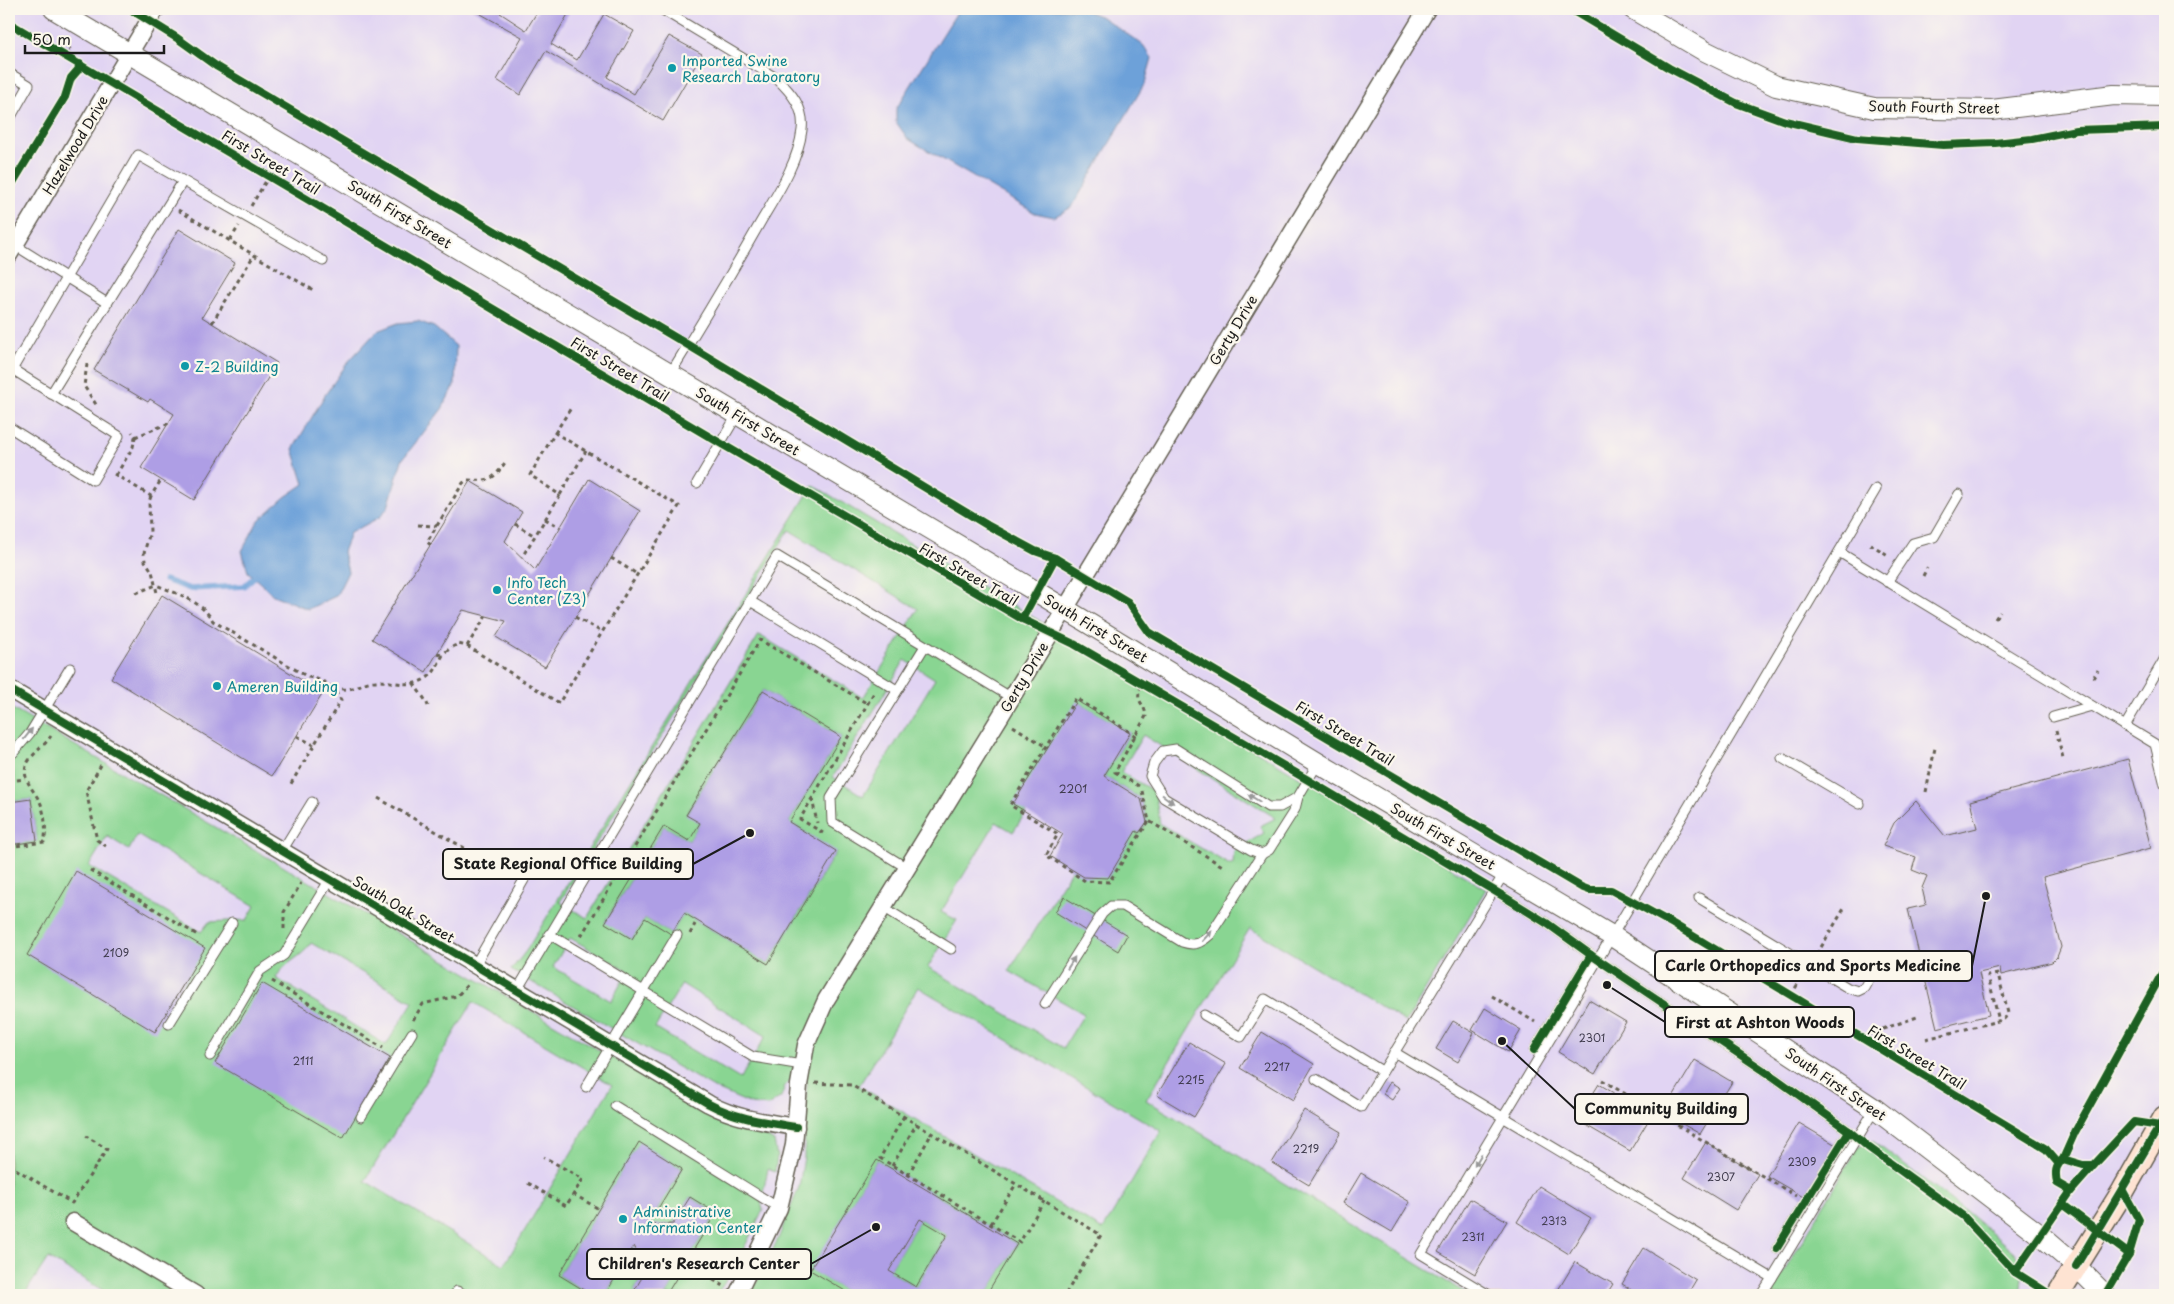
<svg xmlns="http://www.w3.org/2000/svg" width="2174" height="1304" viewBox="0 0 2174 1304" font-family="'Playpen Sans',sans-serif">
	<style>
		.built { fill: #e1d4f3 }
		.green { fill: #89d592; stroke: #527857; fill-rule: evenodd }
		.water { fill: #6da1d9; stroke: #445e7a }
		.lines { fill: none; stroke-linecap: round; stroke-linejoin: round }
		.stream { stroke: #6da1d9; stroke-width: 5.5 }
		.building { fill: #ae9ee5; fill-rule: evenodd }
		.service-casing { stroke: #656053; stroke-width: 11 }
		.minor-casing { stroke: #656053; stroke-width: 19 }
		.tertiary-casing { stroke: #656053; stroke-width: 22 }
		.secondary-casing { stroke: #656053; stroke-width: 25 }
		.path { stroke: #656053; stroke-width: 3; stroke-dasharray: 4 4; stroke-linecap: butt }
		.service { stroke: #fff; stroke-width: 9 }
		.minor { stroke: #fff; stroke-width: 16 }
		.tertiary { stroke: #fff; stroke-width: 20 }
		.secondary { stroke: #fee3d2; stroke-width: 22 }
		.cycleway-casing { stroke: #fbf7ec; stroke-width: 11 }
		.cycleway { stroke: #1b5e20; stroke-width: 8 }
		.oneway { fill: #999 }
		.culture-dot { fill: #0f9aa8; stroke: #fbf7ec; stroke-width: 2 }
		.labels { text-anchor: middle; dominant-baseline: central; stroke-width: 4.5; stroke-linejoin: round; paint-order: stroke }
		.number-label { font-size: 11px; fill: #403c4e }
		.culture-label { font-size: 14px; fill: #0d838f; stroke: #fbf7ec; text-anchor: start }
		.street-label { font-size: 14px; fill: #1c1c1c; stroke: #fbf7ec }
		.leader { fill: none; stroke: #1c1c1c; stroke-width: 2 }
		.callout-dot { fill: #1c1c1c; stroke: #fbf7ec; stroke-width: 2 }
		.callout { fill: #fbf7ec; stroke: #1c1c1c; stroke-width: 2 }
		.callout-label { font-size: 15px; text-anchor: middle; font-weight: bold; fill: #1c1c1c }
	</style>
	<rect width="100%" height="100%" fill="#fbf7ec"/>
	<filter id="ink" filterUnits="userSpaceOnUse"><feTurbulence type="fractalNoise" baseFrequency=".02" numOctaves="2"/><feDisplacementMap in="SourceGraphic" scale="10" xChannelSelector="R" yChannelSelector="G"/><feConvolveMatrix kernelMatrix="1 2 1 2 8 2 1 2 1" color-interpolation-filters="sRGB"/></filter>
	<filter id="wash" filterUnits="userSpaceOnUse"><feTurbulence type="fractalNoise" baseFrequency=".0096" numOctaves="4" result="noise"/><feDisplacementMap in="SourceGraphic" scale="20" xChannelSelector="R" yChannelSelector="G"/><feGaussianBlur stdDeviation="1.12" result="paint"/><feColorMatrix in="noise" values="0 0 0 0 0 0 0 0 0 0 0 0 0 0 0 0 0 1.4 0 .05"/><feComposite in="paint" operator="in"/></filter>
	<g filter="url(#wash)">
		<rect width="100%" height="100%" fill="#edddba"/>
		<rect class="built" x="9" y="9" width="2156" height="1286"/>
		<g class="green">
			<path d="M813,485L1486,889L1406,1022L1250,928L1146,1100L1469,1295H986L1017,1244L877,1160L811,1270L852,1295H750L778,1239L799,1187L804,1157L807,1084L802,1066L785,1086L781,1097L768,1106L751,1104L714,1088L511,970L526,951ZM789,530L918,609L863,698L759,635L587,918L560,902ZM905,660L935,679L863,796L833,777ZM763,690L841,737L789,822L836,852L768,964L684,913L671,934L645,918L632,939L605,922L664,826L689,841L700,823L686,814ZM1078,702L1130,733L1104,776L1141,799L1147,822L1140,833L1136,831L1072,869L1009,971L1084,1014L1063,1048L928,967L957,920L941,912L996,822L1013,832L1026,812ZM1143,735L1276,818L1260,826L1264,833L1234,851L1233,864H1228L1160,824L1155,792L1121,772ZM570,938L628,971L611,1001L553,967ZM682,984L766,1036L740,1079L655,1028ZM918,987L1161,1131L1103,1230L859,1086Z"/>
			<path d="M9,707L721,1121L761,1134L774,1141L777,1157L775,1172L768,1169L761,1202L763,1210L732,1272L716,1295H666L716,1213L690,1197L673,1224L648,1225L682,1169L639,1143L559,1275L592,1295H111L48,1258L24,1295H9V845L37,841L31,799L9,802V779L15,778L9,763ZM137,835L255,906L247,920L209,922L201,932L89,866L107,836L129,850ZM311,943L413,1002L386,1045L276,978C284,962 302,958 311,943ZM473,1002L612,1085L504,1265L365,1181Z"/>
			<polygon points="1866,1142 1874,1142 1968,1213 2015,1253 2023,1268 2020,1295 1770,1295 1858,1148"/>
			<polygon points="920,1219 947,1235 916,1287 889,1271"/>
			<polygon points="634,1246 647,1269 634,1290 641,1295 605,1295"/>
		</g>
		<g class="water">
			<polygon points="959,9 1081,9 1102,17 1143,45 1152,58 1145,83 1072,207 1054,217 1035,213 908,139 896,122 896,109"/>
			<polygon points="418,321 434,327 456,346 455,384 442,409 402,460 388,507 380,517 350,533 343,552 348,572 336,596 308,609 273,595 248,572 242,551 258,521 285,497 304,484 293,449 325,395 348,362 377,331 398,323"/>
		</g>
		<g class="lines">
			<polyline class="stream" points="165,580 190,589 244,586 254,577"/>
		</g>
		<g id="blocks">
			<g class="building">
				<polygon points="472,9 502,9 500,13 526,30 539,9 571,9 551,44 577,60 604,14 634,31 607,77 634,94 669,36 702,54 663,121 546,51 520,95 497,80 522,37"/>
				<polygon points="65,44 71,48 68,53 62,49"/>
				<polygon points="179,229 235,263 202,317 277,363 194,500 141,468 174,414 150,399 148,402 94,370"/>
				<polygon points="589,479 640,511 545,667 496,637 506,621 463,610 426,672 372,639 470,481 522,512 505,541 535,570"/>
				<polygon points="162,595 323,693 272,776 111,678"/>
				<polygon points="763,690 841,737 789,822 836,851 768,964 684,913 671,934 645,918 632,939 605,923 664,826 689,841 700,823 686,815"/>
				<polygon points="1077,701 1130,733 1104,776 1141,799 1147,822 1139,833 1136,831 1108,878 1084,877 1050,856 1063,834 1013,804"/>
				<polygon points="2128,759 2151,848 2043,877 2061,947 2057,957 2052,962 2001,975 2000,968 1979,973 1989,1015 1937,1028 1908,909 1926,905 1922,888 1927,876 1912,870 1916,857 1883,846 1894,823 1916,801 1945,836 1977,828 1970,801"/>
				<polygon points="31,799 37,841 9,845 9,802"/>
				<polygon points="76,871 205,948 155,1032 27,955"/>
				<polygon points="1064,897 1127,935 1118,951 1055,912"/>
				<polygon points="262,983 390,1058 343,1138 215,1063"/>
				<polygon points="1589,1000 1626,1022 1595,1074 1558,1052"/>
				<polygon points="1485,1008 1521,1030 1508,1052 1472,1030"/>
				<polygon points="1453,1021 1474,1033 1458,1062 1436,1049"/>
				<polygon points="1262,1032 1314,1064 1293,1100 1240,1068"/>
				<polygon points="1189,1042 1226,1064 1194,1117 1157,1095"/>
				<polygon points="1695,1060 1732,1082 1700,1134 1663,1113"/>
				<polygon points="1390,1082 1400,1088 1392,1100 1383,1094"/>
				<polygon points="1599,1084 1651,1116 1630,1151 1577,1120"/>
				<polygon points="1304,1110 1341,1132 1309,1185 1272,1163"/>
				<polygon points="1799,1123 1836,1145 1805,1198 1767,1176"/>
				<polygon points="639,1142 682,1169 648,1225 673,1224 690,1197 716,1213 666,1295 641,1295 634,1291 647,1269 634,1246 605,1295 592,1295 559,1275"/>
				<polygon points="1706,1142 1758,1174 1736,1210 1684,1178"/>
				<path d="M877,1160L1017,1244L986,1295H852L810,1270ZM920,1219L947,1235L916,1287L889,1271Z"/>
				<polygon points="1361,1173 1410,1202 1392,1232 1343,1203"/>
				<polygon points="1539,1186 1591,1218 1569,1254 1517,1222"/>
				<polygon points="1470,1199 1507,1221 1475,1274 1438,1252"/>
				<polygon points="1644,1248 1696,1280 1687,1295 1640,1295 1622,1284"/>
				<polygon points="1575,1262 1613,1284 1606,1295 1555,1295"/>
			</g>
		</g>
	</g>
	<g filter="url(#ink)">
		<use href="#blocks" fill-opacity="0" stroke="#656053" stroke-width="1"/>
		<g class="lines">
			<g class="service-casing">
				<g id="service">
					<path d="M661,9L776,78C791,92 805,108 802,130C798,163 777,194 760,223C731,274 701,324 670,374"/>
					<polyline points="9,73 29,85 9,120"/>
					<polyline points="13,244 107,303"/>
					<polyline points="9,375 138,155 323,261"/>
					<polyline points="51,394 183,181"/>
					<polyline points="9,427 93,480 119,436 12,369"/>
					<polyline points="697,483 737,415"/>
					<polyline points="9,512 10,509"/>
					<polyline points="1839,552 2155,744 2165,785"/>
					<polyline points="1887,582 1913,543 1934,537 1959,494"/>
					<polyline points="750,601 897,690"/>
					<polyline points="2053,717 2092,706"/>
					<polyline points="2125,726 2165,658"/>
					<polyline points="9,754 13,753 30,733 70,668"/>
					<polyline points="1782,758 1860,804"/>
					<polyline points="1298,797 1280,807 1268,807 1176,749 1163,751 1154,763 1150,776 1164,798 1251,850 1262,854 1269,850 1295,809 1298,797 1318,763"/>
					<polyline points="282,851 312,802"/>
					<polyline points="907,868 832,822 831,798 925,646"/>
					<polyline points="1503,896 1548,924 1591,955 1534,1050"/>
					<polyline points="1699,898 1848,988 1858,991 1864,988 1871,975"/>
					<polyline points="883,907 951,949"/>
					<polyline points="549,934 753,1057 802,1065"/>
					<polyline points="475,965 536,859"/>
					<polyline points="1609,967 1775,1078 1849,1131 1777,1248"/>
					<polyline points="517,990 777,556 1012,698"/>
					<path d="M1045,1004L1102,914L1111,906H1123L1182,942C1194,946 1200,944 1210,935L1262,854"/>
					<polyline points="1204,1015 1241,1037 1265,999 1382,1071"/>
					<polyline points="169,1024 232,923"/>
					<polyline points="1394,1052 1772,1278 1875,1109"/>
					<polyline points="210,1056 260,971 284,955 330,879"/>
					<polyline points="1316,1079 1361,1107 1505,872"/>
					<polyline points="586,1087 677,935"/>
					<polyline points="615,1106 779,1208"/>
					<polyline points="361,1117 412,1033"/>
					<polyline points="455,1295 457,1291 465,1295"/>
					<polyline points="1489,1295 1421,1254 1612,936 1876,489"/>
					<polyline points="1761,1295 1772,1278"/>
				</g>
			</g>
			<g class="minor-casing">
				<g id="minor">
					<polyline points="9,255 156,9"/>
					<path d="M9,689L709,1104C737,1119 765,1122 796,1127"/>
					<polyline points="73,1222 196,1295"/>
					<polyline points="737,1295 779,1208 794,1145 799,1085 806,1045 826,1000 1000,717 1427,9"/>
				</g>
			</g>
			<g class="tertiary-casing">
				<g id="tertiary">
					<polyline points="54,9 1037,592 1318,763 1612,936 1875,1109 2040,1235 2076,1266 2105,1295"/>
					<polyline points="1633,9 1703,50 1776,86 1874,108 1992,110 2114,95 2165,96"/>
				</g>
			</g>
			<g class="secondary-casing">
				<polyline id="secondary" points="2058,1295 2123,1191 2165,1117"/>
			</g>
			<g class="path">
				<polyline points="251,206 269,176"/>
				<polyline points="178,210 313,290"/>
				<polyline points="230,240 239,226"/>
				<polyline points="212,323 254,255"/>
				<polyline points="87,364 84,386 97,406"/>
				<polyline points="555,433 571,408"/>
				<polyline points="135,437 169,423"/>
				<polyline points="114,474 151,496 161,480"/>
				<polyline points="116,475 133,447 135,437 132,432"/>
				<polyline points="560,495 586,451"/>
				<polyline points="151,496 149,502 150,532 144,553 145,561 152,571 157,593"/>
				<polyline points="545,519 560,527"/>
				<polyline points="515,524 535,536"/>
				<polyline points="418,525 437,526"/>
				<polyline points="1870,544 1888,555"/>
				<path d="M431,545L427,542L463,483L467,480C490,481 493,481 506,461"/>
				<polyline points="611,558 637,574"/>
				<polyline points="1923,576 1927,568"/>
				<path d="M136,593L156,585C178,594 200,600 213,621L308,677C324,680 333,685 341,700L289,787"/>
				<polyline points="575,617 602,632"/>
				<polyline points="1995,619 2000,612"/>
				<polyline points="467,646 559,703 679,506 555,433 530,475 560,495 522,557"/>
				<polyline points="437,654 443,655"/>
				<polyline points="2093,678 2098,670"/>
				<path d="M414,683C418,692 425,697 428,706"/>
				<path d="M334,688C339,688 345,690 349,689C359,687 365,681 375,681C392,680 408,689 425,679C436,673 437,665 443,655C446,650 453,647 458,644L467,646L486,616"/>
				<polyline points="1013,726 1048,748"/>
				<polyline points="2056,730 2063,758"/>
				<polyline points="297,736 314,745"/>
				<polyline points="1136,736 1076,698 1010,805 1058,834 1046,855 1085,881 1109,882 1149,821"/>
				<polyline points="101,765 86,791 97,840 106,846"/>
				<polyline points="9,781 25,779"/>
				<path d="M1139,786L1115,772L1146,716C1145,702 1133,702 1142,685"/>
				<polyline points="1142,791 1149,821 1224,867"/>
				<polyline points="1926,792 1935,748"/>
				<polyline points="378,798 511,875"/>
				<polyline points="812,798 817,823"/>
				<polyline points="823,833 800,819 875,691"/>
				<path d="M9,847L44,842C47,831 45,816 41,804C34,789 17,776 30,759C36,751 44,746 51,736"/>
				<polyline points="90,870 199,936"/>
				<polyline points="284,929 284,912 301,883"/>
				<polyline points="690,934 695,924"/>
				<polyline points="581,936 760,640 868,704"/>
				<polyline points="1817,954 1845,907"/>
				<polyline points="1882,973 1909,968"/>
				<polyline points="272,981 383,1048"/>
				<polyline points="1791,995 1804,974"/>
				<polyline points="1492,996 1535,1022"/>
				<polyline points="413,1020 423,1004 457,996 469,983"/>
				<polyline points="1860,1037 1920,1016"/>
				<polyline points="1926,1039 2002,1020 2005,1018 2008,1013 1998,974 1988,976 1999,1021"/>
				<polyline points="1602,1080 1796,1196"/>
				<polyline points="815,1083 851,1085 1101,1235 1065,1295"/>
				<polyline points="904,1116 880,1158 1020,1242 1044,1201"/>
				<polyline points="9,1165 72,1203 107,1149 86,1136"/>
				<polyline points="892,1166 917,1123"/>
				<polyline points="908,1175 932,1133"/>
				<polyline points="528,1183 566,1206 583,1179 544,1157"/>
				<polyline points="573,1194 599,1209"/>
				<polyline points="991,1224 1016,1184"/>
				<polyline points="685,1264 724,1286"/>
			</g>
			<use href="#service" class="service"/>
			<use href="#minor" class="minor"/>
			<use href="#tertiary" class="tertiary"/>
			<use href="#secondary" class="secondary"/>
			<g class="cycleway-casing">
				<g id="cycleway">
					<polyline points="130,9 177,38 216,66 688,345 987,525 1035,551 1055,558"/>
					<polyline points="1570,9 1669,68 1736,103 1785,121 1857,138 1943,145 1995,143 2032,139 2076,130 2165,127"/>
					<polyline points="9,23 720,443 1022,619 1055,558 1128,602 1149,632 1581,887 1589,890 1611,890 1673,924 2046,1149 2058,1163"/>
					<polyline points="9,189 65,97 71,78 78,70 80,64"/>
					<polyline points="1022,619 1074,644 1308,780 1503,896 1548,924 1591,955 1534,1050"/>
					<path d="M9,689L709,1104C737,1119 765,1122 796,1127"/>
					<polyline points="1591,955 1775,1078 1849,1131 1777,1248"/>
					<polyline points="1849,1131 1868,1147 1963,1216 2015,1272"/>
					<polyline points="2063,1159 2075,1132 2165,968"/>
					<path d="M2063,1159L2083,1165H2094L2071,1191L2057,1183C2055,1172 2055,1167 2063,1159Z"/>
					<polyline points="2094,1165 2134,1122 2160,1126"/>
					<polyline points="2123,1191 2139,1220 2129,1254"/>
					<polyline points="2062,1204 2129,1254 2105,1295"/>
					<polyline points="2076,1266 2165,1117"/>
					<polyline points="2051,1295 2015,1272 2071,1191"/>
				</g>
			</g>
			<use href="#cycleway" class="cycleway"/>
		</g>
		<defs><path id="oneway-solid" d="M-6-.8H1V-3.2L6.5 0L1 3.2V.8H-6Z" transform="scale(1.25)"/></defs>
		<g class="oneway">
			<use href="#oneway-solid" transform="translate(28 734) rotate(-52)"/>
			<use href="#oneway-solid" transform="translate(1254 798) rotate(-148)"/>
			<use href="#oneway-solid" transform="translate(1168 799) rotate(37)"/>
			<use href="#oneway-solid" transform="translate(1207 936) rotate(-47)"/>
			<use href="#oneway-solid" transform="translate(1071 963) rotate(-58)"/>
			<use href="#oneway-solid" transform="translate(1478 1160) rotate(121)"/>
		</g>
	</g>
	<g class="culture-dot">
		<circle cx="672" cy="68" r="5"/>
		<circle cx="185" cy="366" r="5"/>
		<circle cx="497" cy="590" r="5"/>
		<circle cx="217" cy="686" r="5"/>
		<circle cx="623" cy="1219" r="5"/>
	</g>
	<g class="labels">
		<g class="number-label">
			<text x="1073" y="788">2201</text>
			<text x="116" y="952">2109</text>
			<text x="1592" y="1037">2301</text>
			<text x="303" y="1060">2111</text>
			<text x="1277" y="1066">2217</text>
			<text x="1191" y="1079">2215</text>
			<text x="1306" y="1148">2219</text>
			<text x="1802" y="1161">2309</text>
			<text x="1721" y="1176">2307</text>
			<text x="1554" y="1220">2313</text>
			<text x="1473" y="1236">2311</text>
		</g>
		<g class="culture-label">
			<text x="682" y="60">Imported Swine<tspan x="682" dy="16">Research Laboratory</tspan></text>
			<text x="195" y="366">Z-2 Building</text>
			<text x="507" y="582">Info Tech<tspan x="507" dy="16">Center (Z3)</tspan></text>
			<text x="227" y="686">Ameren Building</text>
			<text x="633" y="1211">Administrative<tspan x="633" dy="16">Information Center</tspan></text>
		</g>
		<g class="street-label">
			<text transform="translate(1934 107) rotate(1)">South Fourth Street</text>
			<text transform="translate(75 145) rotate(-59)">Hazelwood Drive</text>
			<text transform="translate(271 162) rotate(31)">First Street Trail</text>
			<text transform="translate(400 214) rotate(31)">South First Street</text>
			<text transform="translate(1233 330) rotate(-59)">Gerty Drive</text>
			<text transform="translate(620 369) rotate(31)">First Street Trail</text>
			<text transform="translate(748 421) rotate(31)">South First Street</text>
			<text transform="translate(969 574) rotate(30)">First Street Trail</text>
			<text transform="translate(1096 628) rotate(31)">South First Street</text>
			<text transform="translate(1024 677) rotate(-59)">Gerty Drive</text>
			<text transform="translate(1345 733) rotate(31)">First Street Trail</text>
			<text transform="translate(1443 836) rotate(30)">South First Street</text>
			<text transform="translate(404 909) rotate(31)">South Oak Street</text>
			<text transform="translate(1917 1057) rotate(31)">First Street Trail</text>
			<text transform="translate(1836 1084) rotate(34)">South First Street</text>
		</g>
	</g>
	<path class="leader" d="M750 833L693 864M1986 896L1972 966M1607 985L1665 1022M1502 1041L1575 1109M876 1227L811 1264"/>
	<g class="callout-dot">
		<circle cx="750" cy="833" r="5"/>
		<circle cx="1986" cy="896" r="5"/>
		<circle cx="1607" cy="985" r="5"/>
		<circle cx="1502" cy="1041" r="5"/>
		<circle cx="876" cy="1227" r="5"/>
	</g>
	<g class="callout">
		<rect x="443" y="849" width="250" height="30" rx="5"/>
		<rect x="1655" y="951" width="317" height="30" rx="5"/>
		<rect x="1665" y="1007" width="189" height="30" rx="5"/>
		<rect x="1575" y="1094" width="173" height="30" rx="5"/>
		<rect x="587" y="1249" width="224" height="30" rx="5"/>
	</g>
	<g class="callout-label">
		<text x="568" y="869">State Regional Office Building</text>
		<text x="1813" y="971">Carle Orthopedics and Sports Medicine</text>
		<text x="1760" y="1028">First at Ashton Woods</text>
		<text x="1661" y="1114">Community Building</text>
		<text x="699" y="1269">Children's Research Center</text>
	</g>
	<rect width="2174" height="1304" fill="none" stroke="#fbf7ec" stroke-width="30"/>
	<path d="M25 45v8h139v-8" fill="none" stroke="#1c1c1c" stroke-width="2.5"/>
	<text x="32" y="45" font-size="15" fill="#1c1c1c" stroke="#fbf7ec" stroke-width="4" paint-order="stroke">50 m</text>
</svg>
